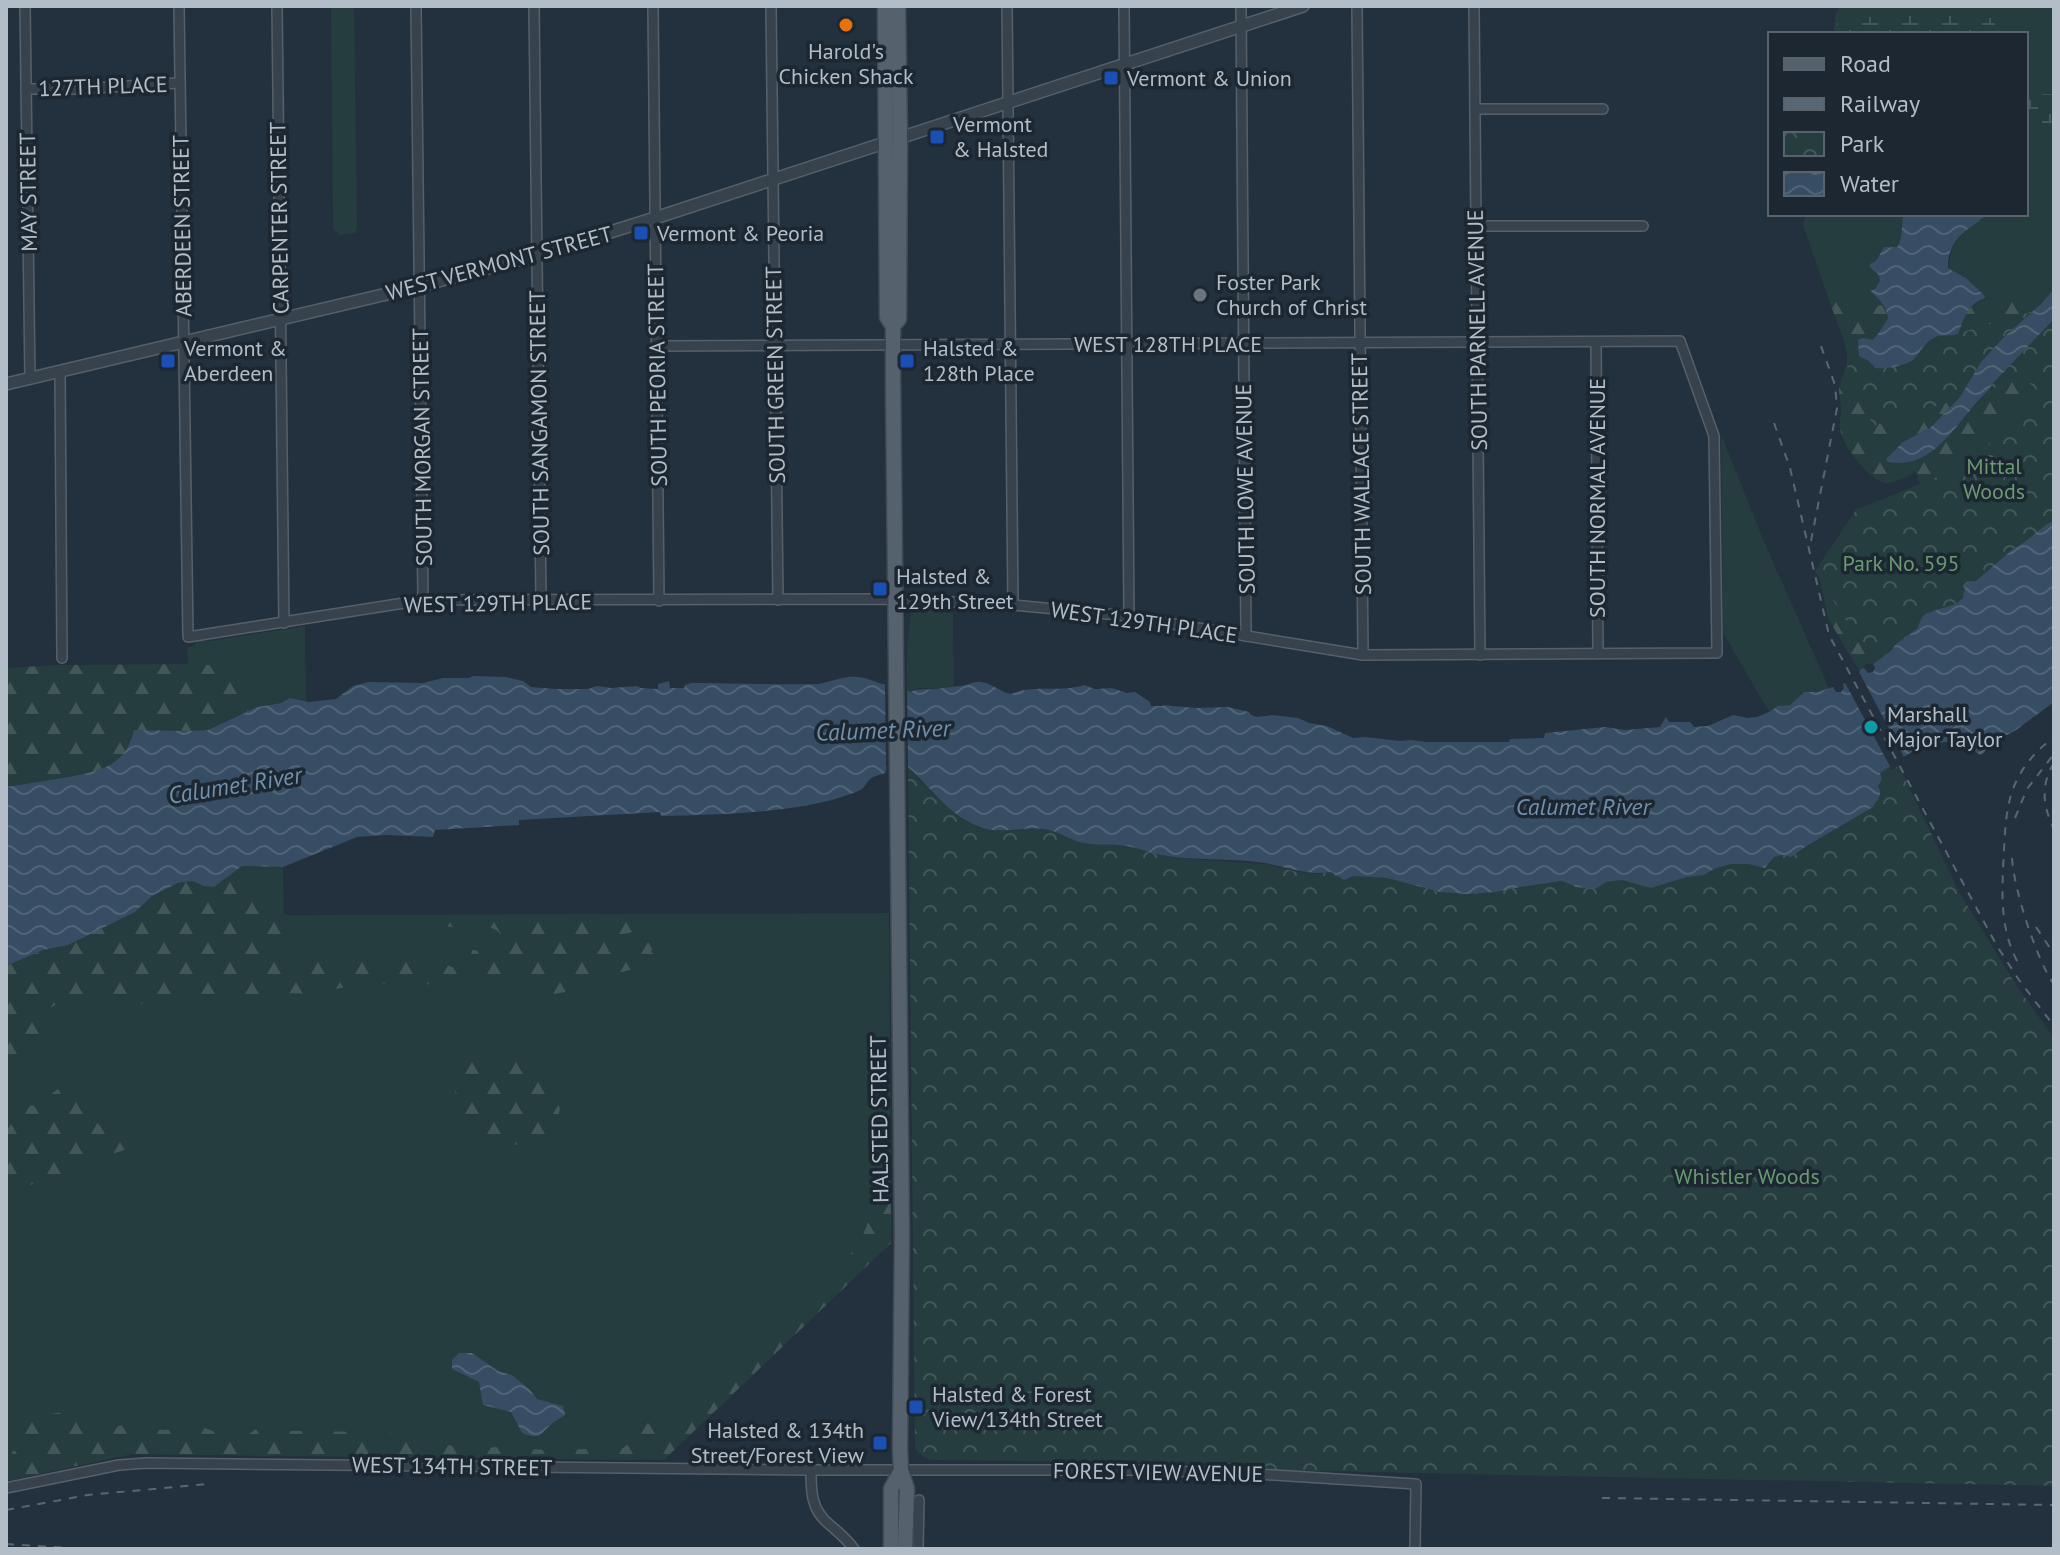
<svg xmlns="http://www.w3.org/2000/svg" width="2060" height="1555" viewBox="0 0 2060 1555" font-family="'PT Sans',sans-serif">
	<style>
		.grass { fill: #253d3e }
		.forest { fill: url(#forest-firs) }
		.wetland { fill: url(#wetland-marsh) }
		.park { fill: url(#park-crowns) }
		.water { fill: url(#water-waves) }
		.pier { fill: #23303d }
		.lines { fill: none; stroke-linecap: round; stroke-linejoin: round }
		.minor-casing { stroke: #55606b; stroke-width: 12 }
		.tertiary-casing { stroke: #55606b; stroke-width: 14 }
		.primary-casing { stroke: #404b56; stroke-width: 17 }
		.minor { stroke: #37424d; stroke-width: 9 }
		.tertiary { stroke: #37424d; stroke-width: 11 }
		.primary { stroke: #55616d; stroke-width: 14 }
		.rail { stroke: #596674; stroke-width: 2; stroke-dasharray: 8 8; stroke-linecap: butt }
		.food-dot { fill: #e8710a; stroke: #1c2732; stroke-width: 3 }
		.transit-dot { fill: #1a4fb4; stroke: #1c2732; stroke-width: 3 }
		.worship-dot { fill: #6b7280; stroke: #1c2732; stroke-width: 3 }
		.culture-dot { fill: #0f9aa8; stroke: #1c2732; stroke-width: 3 }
		.labels { text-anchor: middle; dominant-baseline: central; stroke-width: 7; stroke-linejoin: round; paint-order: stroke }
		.poi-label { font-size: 22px; fill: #b3bdc8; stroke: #1c2732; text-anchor: start }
		.street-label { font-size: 22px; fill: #b3bdc8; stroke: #1c2732 }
		.park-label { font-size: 22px; fill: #699a70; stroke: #1c2732 }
		.water-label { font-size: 24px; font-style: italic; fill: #7290ac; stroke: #1c2732 }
	</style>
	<defs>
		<pattern id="forest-firs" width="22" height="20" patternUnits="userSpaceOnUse" patternTransform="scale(2)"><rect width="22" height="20" fill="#253d3e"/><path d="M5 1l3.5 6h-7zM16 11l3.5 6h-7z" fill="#425758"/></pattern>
		<pattern id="wetland-marsh" width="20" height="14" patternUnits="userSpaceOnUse" patternTransform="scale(2)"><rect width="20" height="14" fill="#253d3e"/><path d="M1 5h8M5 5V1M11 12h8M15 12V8" fill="none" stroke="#425758"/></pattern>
		<pattern id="park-crowns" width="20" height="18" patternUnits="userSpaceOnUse" patternTransform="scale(2)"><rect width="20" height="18" fill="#253d3e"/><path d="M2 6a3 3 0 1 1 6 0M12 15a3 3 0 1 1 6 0" fill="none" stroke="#425758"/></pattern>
		<pattern id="water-waves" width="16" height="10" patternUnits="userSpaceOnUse" patternTransform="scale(2)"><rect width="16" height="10" fill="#364d64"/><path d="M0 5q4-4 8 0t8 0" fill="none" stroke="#516579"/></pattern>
	</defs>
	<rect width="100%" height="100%" fill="#23303d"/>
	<g class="grass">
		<polygon points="331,6 354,6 357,229 355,233 341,235 334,230 333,223"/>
		<polygon points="1840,6 2054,6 2054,289 2041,304 1994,298 1984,299 1984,295 1966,278 1948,268 1952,248 1966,228 1975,224 1985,216 1991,214 2026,214 2026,34 1834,34 1835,15"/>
		<path d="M1806,214H1903L1900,242L1898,247L1882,250L1876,261L1870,267L1878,274L1880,280L1875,289L1871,290L1877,295L1883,305C1869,307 1857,302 1845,307L1833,299L1829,300L1803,225Z"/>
		<polygon points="1721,434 1763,539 1829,688 1817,692 1804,692 1790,705 1778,706 1769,712 1723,633"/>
		<polygon points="911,609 953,612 954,686 936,689 920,688 910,692 907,690 907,652"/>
		<path d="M305,626L306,701L290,698L281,703L266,705L248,711C247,701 240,695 244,685L210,666L188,664L187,647L194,646L198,640L210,641Z"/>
		<polygon points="242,866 283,867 284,915 889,913 891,1243 664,1460 132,1454 6,1481 6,966 231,873"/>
	</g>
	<g class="forest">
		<path d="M1994,298L2041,304L2005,336L1960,397L1930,428L1903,442L1886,459L1931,452L1945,440L1988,391L1993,383L2042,332L2054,520L1873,664H1866L1859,671L1828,618L1818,570L1920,484L1916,472C1908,475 1896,483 1887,483C1869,482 1841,443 1840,428C1839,422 1841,415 1841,409C1841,403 1839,397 1839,390C1840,378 1849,368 1847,354C1845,339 1834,316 1829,300H1839L1841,304L1845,307C1857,302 1869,307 1883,305L1887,314L1888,320C1881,326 1879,335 1872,340H1859L1918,353L1934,337L1961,325C1966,308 1976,300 1994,298Z"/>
		<path d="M188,664C205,666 235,663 245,677L243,697L247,701L248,711L208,730L187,731L135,730C124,769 97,772 62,778C43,781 25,784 6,787V668L57,665Z"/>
		<path d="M231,873H234C240,881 248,882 256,878L264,881L267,899L277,909L283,924L281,934L282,940L289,950L288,960L291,962H302L326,951C332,953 338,957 344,957C348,957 352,955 356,955C371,955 385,961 400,960C410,959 419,954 430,955C450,958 443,974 469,965L472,950L490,951L498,949C503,939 503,931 491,928L422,926L418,922L420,915L669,914L671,918L669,924L605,938L609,952L658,940V945L652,949L651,952L660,958L659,963L589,980L570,991L555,994L537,990L522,982L516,981L488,983L471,980H454L432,985L416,982L378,984L340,988L319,994L279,993L246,998L175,995L163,1001L147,1002L126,1009L95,1002L74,1001L57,1004L47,1010L43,1018L42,1039L31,1059L16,1078L6,1083V966L43,950L68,945L135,912L152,896L178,883L192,881L204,886L224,881Z"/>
		<path d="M469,1056L514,1059L539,1056L550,1060C554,1073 546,1078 549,1089C551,1096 557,1102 560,1108L556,1128L547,1140C522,1150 489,1144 470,1123C455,1106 444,1068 469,1056Z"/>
		<path d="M80,1081L83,1082L84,1087L81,1095L82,1100L92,1104V1118L107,1132C121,1131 125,1125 135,1138L131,1145L122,1151L104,1156L72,1179L49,1184H34L6,1191V1131C14,1122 16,1111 28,1105L35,1106L40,1098L48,1097L64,1084Z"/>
		<path d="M883,1084L890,1087L891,1243L668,1456L650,1455L634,1460L132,1454L6,1481V1461L9,1459L13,1451L19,1449L25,1433L21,1423C26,1420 57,1411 63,1413C73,1415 79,1430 95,1430C112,1430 128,1422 144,1419C157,1428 157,1433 174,1428C182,1426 186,1427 193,1423L198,1429L205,1428L215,1432L219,1426L227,1424L242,1434L247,1435L258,1428L277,1433L280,1436L286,1435L289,1431H305L369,1432L385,1435L401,1430H409L436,1444L487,1449L494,1447L548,1450L623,1448L637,1437L640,1426L644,1423L654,1424L663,1435H675L680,1431L690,1417L704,1408L716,1391L728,1383L738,1370L757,1354L768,1338L786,1320L807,1303L827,1294L828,1283L830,1279L839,1276L848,1263L850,1254L858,1247L869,1220L876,1211L873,1169L876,1130L873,1093L874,1088Z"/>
	</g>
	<g class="wetland">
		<path d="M1843,11L1866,14L1875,21L1880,20L1887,14C1898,14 1909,16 1920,16C1945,16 1969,11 1993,19L1996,27L1994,34H1836L1838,15Z"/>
		<polygon points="2054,94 2054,132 2026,111 2026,95"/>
	</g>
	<g class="park">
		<polygon points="2054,305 2054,534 1873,664 1815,571 1856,510 1971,463 2039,393 2025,378 1873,426 1847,366"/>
		<path d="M1897,762L1959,892L2016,985L2054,1038V1486L1271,1470L1259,1469L1248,1464L934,1460C924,1459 918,1455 915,1446L908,767L934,795L966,821L980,828L997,830L1027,828L1050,830L1080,843L1124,845L1166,856L1192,859L1266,864L1297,872L1318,874L1331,872L1349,879L1354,876L1387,878L1406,883L1520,887L1563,881L1576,887L1622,880L1651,888L1687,877L1704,875L1714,869L1731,864H1748L1765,868L1770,863L1773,857L1783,855L1805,847L1873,807L1880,773Z"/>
	</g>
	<g class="water">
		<path d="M1903,214H1991C1983,216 1981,220 1974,225C1959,234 1947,248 1948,268L1966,278L1985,296L1984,299C1967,304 1964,319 1958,334C1949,337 1940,333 1932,339C1924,344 1920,352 1914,359C1906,366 1886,369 1875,368L1869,361L1859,356L1858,340L1863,338L1872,340C1879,335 1882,326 1888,319C1887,307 1879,298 1870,291L1875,289L1880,280L1878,274L1870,267V264L1876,261L1884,247C1887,247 1895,248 1897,247C1902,243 1902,221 1903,214Z"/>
		<path d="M2054,289L2053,320L1993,383L1988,391C1959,417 1936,471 1888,462L1886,459L1903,442L1930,428L1960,397L1981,362L2005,336L2041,304Z"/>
		<path d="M2054,520V702L2016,730L1990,744L1984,753L1980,755L1976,752L1974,747C1965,742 1959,742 1949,742C1919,742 1904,758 1880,773L1882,779L1878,786C1883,794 1878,799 1873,807L1805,847L1791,857L1783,855L1774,857L1765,868L1748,864H1731L1714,869L1704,875L1687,877L1651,888L1622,880L1606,882L1595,889L1576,887L1562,881L1520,887L1495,892L1467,894L1440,892L1387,878L1354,876L1344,880L1331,872C1306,876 1288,867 1265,863C1233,858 1200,861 1167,856C1153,854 1140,848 1126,846C1112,843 1097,846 1083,843C1072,841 1061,833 1049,830C1026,825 999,836 977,826C948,814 930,787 908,767H887L885,773C880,775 873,776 869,780C864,786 864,789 856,792C801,814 720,814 661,816L660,812L519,820V825L435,830L433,837L386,835L357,837L283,867L242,866L214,887L204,886L192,881L178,883L152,896L135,912L68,945L43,950L6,966V787C25,784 43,781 62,778C96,772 125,769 134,730L187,731L208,730L257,707L281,703L290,698L309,702L336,699L353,686L369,682L423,683L443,678H469L473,676L506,677L523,681L531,687L556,689H588L597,686L612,688L637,686L641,688L658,689V684L669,681L670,688H684L685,685L691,683C733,683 774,685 816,684C830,683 843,675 858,677C866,678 874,681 882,684C890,685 899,684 907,684V690L910,692C920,688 925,690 936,689C944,688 953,686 962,686C968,685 974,681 981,682C992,683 1000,692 1011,694C1033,684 1059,693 1084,685L1095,689L1112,688L1127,693L1135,692L1150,702L1151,706H1163V705L1196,708L1228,707L1249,712L1251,715L1257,717L1272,715L1298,718L1309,723L1327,726L1353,738L1365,737L1400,741L1411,740L1427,742H1509L1510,739L1544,738L1545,733L1605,727L1625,730L1660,727L1666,717L1669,722H1690L1694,727L1708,726L1733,715L1748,718L1757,717L1769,712L1778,706L1790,705L1804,692H1817L1833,687L1836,692H1841L1844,688L1843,684L1857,676L1861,669L1864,668L1868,673L1873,672L1875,668L1873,664L1891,651L1896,644L1917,629L1922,617L1927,613L1956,604L1963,598L1965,586L1970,581H1976L2013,549C2028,542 2039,528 2054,520Z"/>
		<path d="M459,1353H472L498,1371L512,1375L530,1390L537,1399L563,1406L565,1415C561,1418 557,1420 553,1423C540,1433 542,1441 522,1433L511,1412L483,1405L479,1382L452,1369V1360Z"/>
	</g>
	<g class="pier">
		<polygon points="1857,668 1906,761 1892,770 1843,679 1854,673"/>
		<polygon points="885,684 907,684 908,767 886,767"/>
	</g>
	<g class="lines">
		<g class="minor-casing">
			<g id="minor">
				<polyline points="25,6 30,378"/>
				<polyline points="179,6 188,637 423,600 895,599 1013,605 1118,615 1363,655 1717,653 1714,436 1680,341 657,346"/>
				<polyline points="277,6 284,623"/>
				<polyline points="416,6 423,600"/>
				<polyline points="534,6 541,600"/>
				<polyline points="653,6 659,601"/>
				<polyline points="771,6 778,600"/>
				<polyline points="1007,6 1013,605"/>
				<polyline points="1124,6 1129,617"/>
				<polyline points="1241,6 1246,636"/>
				<polyline points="1357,6 1363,655"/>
				<polyline points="1474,6 1480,655"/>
				<polyline points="26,89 76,89 179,83"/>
				<polyline points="1475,109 1603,109"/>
				<polyline points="1476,226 1643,226"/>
				<polyline points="1596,342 1598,653"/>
				<polyline points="60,372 62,658"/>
				<path d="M811,1470C811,1492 811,1510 830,1525C839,1533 847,1539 854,1549"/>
				<polyline points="6,1488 119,1465 146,1463 811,1470 1127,1470 1241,1473 1416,1484 1415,1549"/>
				<polyline points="918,1549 919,1500"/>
			</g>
		</g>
		<g class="tertiary-casing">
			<polyline id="tertiary" points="6,384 408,289 537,255 655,218 1303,6"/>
		</g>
		<g class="primary-casing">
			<g id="primary">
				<polyline points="885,6 887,317 893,326"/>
				<polyline points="898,6 900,138 899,319 893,326 893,380 902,1236 900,1450 901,1470 907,1489 905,1549"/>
				<polyline points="891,1549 891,1489 901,1470"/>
			</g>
		</g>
		<use href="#minor" class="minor"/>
		<use href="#tertiary" class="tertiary"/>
		<use href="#primary" class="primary"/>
		<g class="rail">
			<polyline points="1774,423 1790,468 1829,635 1997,946 2019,980 2054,1026"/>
			<polyline points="1811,541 1837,408 1835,385 1821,346"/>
			<path d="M2054,763C2040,785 2043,807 2054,829"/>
			<polyline points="2015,818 2027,789 2054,754"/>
			<path d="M2012,858C2014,890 2036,958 2054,985"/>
			<polyline points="2036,927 2054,954"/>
			<path d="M2017,961C1999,926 2002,889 2004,851C2005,829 2006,805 2015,784C2024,764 2037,750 2054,737"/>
			<polyline points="1602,1498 2054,1505"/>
			<polyline points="6,1510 88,1495 207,1484"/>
			<polyline points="6,1544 88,1549"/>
		</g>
	</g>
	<circle class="food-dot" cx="846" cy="25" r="8"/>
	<g class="transit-dot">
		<rect x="1103" y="70" width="16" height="16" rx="4"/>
		<rect x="929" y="129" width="16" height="16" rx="4"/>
		<rect x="633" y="225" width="16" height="16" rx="4"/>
		<rect x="160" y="353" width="16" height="16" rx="4"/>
		<rect x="899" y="353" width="16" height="16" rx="4"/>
		<rect x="872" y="581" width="16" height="16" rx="4"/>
		<rect x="908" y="1399" width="16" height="16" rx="4"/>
		<rect x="872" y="1435" width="16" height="16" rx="4"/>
	</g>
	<circle class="worship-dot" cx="1200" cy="295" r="8"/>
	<circle class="culture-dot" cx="1871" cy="727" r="8"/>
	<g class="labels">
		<g class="poi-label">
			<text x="846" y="51" text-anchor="middle">Harold's<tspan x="846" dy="25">Chicken Shack</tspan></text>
			<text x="1127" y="78">Vermont &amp; Union</text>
			<text x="953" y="124">Vermont<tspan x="953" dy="25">&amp; Halsted</tspan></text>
			<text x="657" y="233">Vermont &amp; Peoria</text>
			<text x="1216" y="282">Foster Park<tspan x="1216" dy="25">Church of Christ</tspan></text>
			<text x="184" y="348">Vermont &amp;<tspan x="184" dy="25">Aberdeen</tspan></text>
			<text x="923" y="348">Halsted &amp;<tspan x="923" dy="25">128th Place</tspan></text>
			<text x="896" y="576">Halsted &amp;<tspan x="896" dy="25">129th Street</tspan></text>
			<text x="1887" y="714">Marshall<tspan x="1887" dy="25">Major Taylor</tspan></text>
			<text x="932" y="1394">Halsted &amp; Forest<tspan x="932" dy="25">View/134th Street</tspan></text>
			<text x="864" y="1430" text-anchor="end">Halsted &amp; 134th<tspan x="864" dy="25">Street/Forest View</tspan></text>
		</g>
		<g class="street-label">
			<text transform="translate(103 86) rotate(-2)">127TH PLACE</text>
			<text transform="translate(28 192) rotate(-91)">MAY STREET</text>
			<text transform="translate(279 218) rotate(-91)">CARPENTER STREET</text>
			<text transform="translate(182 226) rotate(-91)">ABERDEEN STREET</text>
			<text transform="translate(499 263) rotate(-15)">WEST VERMONT STREET</text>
			<text transform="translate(1477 330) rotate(-91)">SOUTH PARNELL AVENUE</text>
			<text x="1168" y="344">WEST 128TH PLACE</text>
			<text transform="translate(657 375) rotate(-91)">SOUTH PEORIA STREET</text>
			<text transform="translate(775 375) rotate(-91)">SOUTH GREEN STREET</text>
			<text transform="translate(539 423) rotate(-91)">SOUTH SANGAMON STREET</text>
			<text transform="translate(422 447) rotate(-91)">SOUTH MORGAN STREET</text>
			<text transform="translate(1361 474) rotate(-91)">SOUTH WALLACE STREET</text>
			<text transform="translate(1245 489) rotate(-91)">SOUTH LOWE AVENUE</text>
			<text transform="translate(1597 498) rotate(-90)">SOUTH NORMAL AVENUE</text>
			<text transform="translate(498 603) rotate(-1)">WEST 129TH PLACE</text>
			<text transform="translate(1144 622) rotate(8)">WEST 129TH PLACE</text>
			<text transform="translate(879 1119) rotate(-91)">HALSTED STREET</text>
			<text transform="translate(452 1466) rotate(1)">WEST 134TH STREET</text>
			<text transform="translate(1158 1472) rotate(1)">FOREST VIEW AVENUE</text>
		</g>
		<g class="park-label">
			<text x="1994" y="466">Mittal<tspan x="1994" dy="25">Woods</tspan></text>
			<text x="1901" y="563">Park No. 595</text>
			<text x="1747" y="1176">Whistler Woods</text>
		</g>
		<g class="water-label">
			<text transform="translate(883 730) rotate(-2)">Calumet River</text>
			<text transform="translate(235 785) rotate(-9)">Calumet River</text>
			<text x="1583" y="806">Calumet River</text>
		</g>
	</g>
	<rect width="2060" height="1555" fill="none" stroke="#b3bdc8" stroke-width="16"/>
	<rect x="1768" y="32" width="260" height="184" fill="#1c2732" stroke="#58636e" stroke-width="2"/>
	<rect x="1784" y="58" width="40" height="12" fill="#55616d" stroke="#58636e" stroke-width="2"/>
	<text x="1840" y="72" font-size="24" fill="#b3bdc8">Road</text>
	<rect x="1784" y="98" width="40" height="12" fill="#596674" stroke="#58636e" stroke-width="2"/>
	<text x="1840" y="112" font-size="24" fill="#b3bdc8">Railway</text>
	<rect x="1784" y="132" width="40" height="24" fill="url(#park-crowns)" stroke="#58636e" stroke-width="2"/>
	<text x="1840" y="152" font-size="24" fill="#b3bdc8">Park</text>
	<rect x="1784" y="172" width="40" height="24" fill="url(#water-waves)" stroke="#58636e" stroke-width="2"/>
	<text x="1840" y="192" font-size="24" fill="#b3bdc8">Water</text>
</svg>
